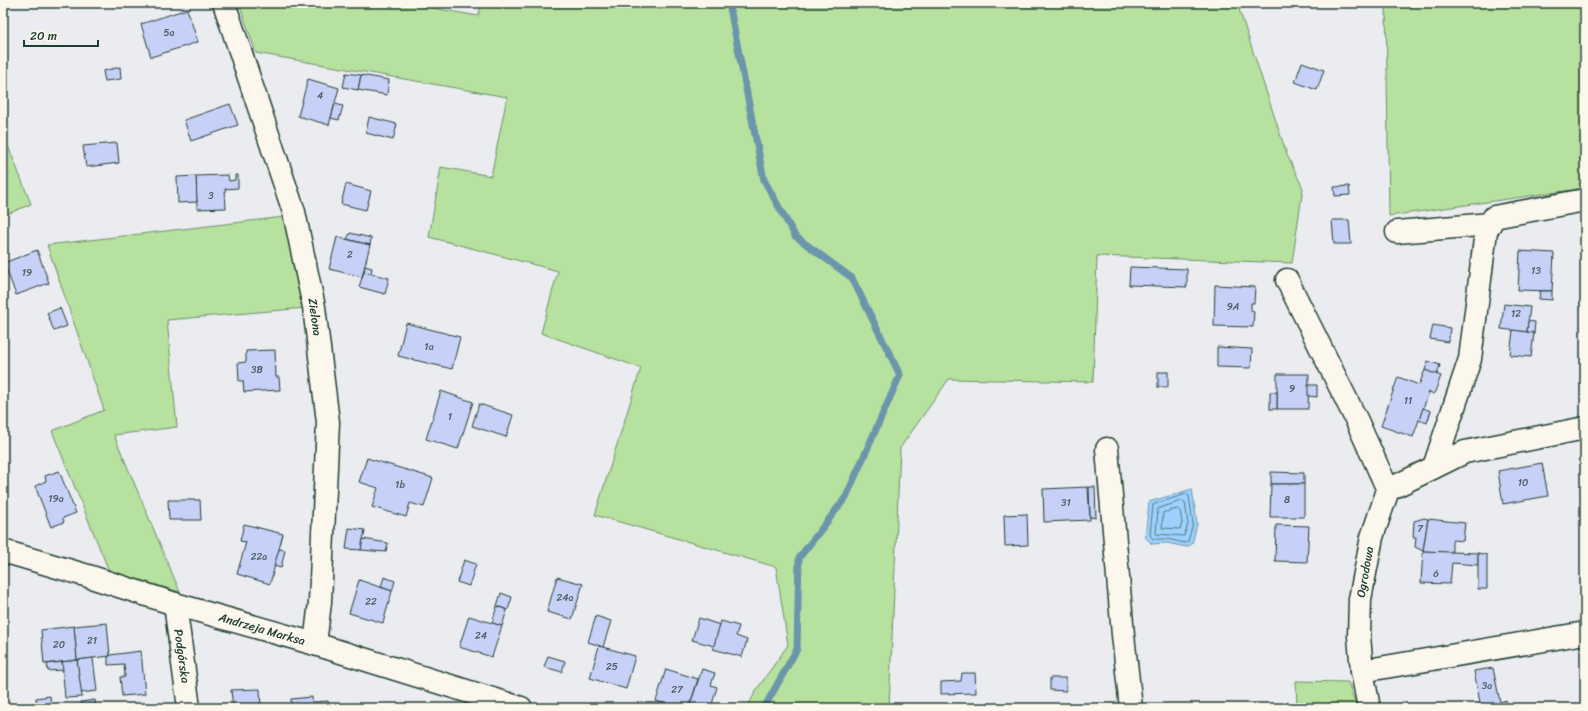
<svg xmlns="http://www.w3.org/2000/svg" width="1588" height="711" viewBox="0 0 1588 711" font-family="Sriracha,sans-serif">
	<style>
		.green { fill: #b7e19e; stroke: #6b8f69 }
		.water { fill: #9ed1fb; stroke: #6b96ab }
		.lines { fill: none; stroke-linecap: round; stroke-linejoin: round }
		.shore { stroke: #527884; stroke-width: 1 }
		.stream { stroke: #6b96ab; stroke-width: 7 }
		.building { fill: #c7d1f8; stroke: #1f3d34 }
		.minor-casing { stroke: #1f3d34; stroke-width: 25 }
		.minor { stroke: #fbf7ec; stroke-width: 22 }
		.labels { text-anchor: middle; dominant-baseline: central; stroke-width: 3; stroke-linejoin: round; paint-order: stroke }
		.number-label { font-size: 10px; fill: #496265 }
		.street-label { font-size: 12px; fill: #1f3d34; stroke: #fbf7ec }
	</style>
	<rect width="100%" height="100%" fill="#ebecf0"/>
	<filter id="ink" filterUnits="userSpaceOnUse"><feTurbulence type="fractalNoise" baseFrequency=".025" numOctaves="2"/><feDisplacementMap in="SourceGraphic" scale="8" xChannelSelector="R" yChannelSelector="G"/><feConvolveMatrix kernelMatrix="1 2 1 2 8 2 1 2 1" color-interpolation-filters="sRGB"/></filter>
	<g filter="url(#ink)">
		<g class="green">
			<polygon points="239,3 405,3 478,16 482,3 1261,3 1239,9 1287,155 1303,188 1292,263 1097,256 1093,382 949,379 900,448 889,708 747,708 757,689 788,645 776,567 595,515 641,368 541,333 558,271 429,237 441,167 491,176 507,97 256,53"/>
			<polygon points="1386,3 1585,3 1585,188 1389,216"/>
			<polygon points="3,133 31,204 3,216"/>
			<polygon points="284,217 305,308 167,320 177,427 114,435 180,592 109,571 52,431 104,410 47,245"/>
			<polygon points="1296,681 1348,682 1357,708 1297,708"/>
		</g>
		<polygon class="water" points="1192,489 1197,524 1192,544 1186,547 1167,543 1152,544 1145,537 1149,502"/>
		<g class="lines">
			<g class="shore">
				<polygon points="1187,494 1189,496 1193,524 1188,541 1185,543 1167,539 1153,539 1150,535 1153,505"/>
				<polygon points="1182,501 1185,502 1188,524 1184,536 1156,534 1158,509"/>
				<polygon points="1178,509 1180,510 1182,523 1180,529 1162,528 1163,513"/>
			</g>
			<polyline class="stream" points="729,3 764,180 795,236 852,278 900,375 846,497 799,558 797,649 764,708"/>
		</g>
		<g class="building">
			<polygon points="187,9 198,42 151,57 141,24"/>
			<polygon points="1302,62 1324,70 1317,90 1295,82"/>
			<polygon points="120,67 121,79 105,81 103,71"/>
			<polygon points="346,73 361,75 358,90 343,87"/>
			<polygon points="361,75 389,80 387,95 358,90"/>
			<polygon points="308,79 339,88 329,125 298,116"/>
			<polygon points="230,104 238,125 191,141 184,120"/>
			<polygon points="335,104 343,106 339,120 331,118"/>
			<polygon points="369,117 397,124 393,140 366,133"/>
			<polygon points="117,143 119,163 86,167 83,146"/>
			<polygon points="228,175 229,181 235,180 235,175 238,175 238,188 225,189 226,208 197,209 196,176"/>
			<polygon points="196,176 197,202 178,203 177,177"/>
			<polygon points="346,184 371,191 366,210 341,204"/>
			<polygon points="1349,186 1350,195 1335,196 1334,187"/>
			<polygon points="1332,220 1349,220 1351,244 1334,244"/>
			<polygon points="350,233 371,238 370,245 347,239"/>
			<polygon points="337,237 370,245 362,277 329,269"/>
			<polygon points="37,250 49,283 16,295 4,263"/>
			<polygon points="1520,251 1554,253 1552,291 1518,290"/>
			<polygon points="365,266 372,268 371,274 364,272"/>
			<polygon points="1130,267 1187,269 1187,287 1129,285"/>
			<polygon points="364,272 389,278 385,294 359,287"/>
			<polygon points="1215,285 1255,287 1254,303 1251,303 1251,310 1254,311 1253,327 1214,326"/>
			<polygon points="1540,291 1552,291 1552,300 1539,299"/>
			<polygon points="1504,304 1530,307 1527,332 1501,329"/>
			<polygon points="60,308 67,326 54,331 47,313"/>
			<polygon points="1528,321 1535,322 1534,333 1527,332"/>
			<polygon points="406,323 460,337 452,369 398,356"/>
			<polygon points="1433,325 1450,328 1448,342 1430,339"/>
			<polygon points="1513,330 1534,333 1531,357 1510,355"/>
			<polygon points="1217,347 1252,349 1251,368 1217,367"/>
			<polygon points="275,350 276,377 279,377 280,390 244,392 243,381 239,381 238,363 246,362 246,351"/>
			<polygon points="1428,361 1440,365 1437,375 1425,370"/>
			<polygon points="1425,370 1441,376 1434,394 1429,392 1413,437 1381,426 1398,377 1419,385"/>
			<rect x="1158" y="372" width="10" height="15"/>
			<polygon points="1277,374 1309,374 1308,409 1277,409"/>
			<polygon points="1308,385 1317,385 1317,397 1308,396"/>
			<polygon points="441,391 473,402 458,449 426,439"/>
			<rect x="1270" y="392" width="7" height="17"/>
			<polygon points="479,404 513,415 506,437 472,426"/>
			<polygon points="1423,408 1431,411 1427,423 1419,420"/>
			<polygon points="367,458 433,478 424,507 410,503 406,517 372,507 378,488 359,482"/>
			<polygon points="1542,463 1548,496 1503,504 1498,471"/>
			<polygon points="59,471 76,513 63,518 64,522 51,527 35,486 46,481 45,476"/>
			<polygon points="1271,472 1304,473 1304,484 1271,484"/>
			<polygon points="1271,484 1304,484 1304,517 1270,517"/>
			<polygon points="1088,487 1090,520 1044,522 1043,489"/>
			<polygon points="1089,487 1095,487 1096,518 1090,517"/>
			<polygon points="168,500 200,500 201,520 169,520"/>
			<polygon points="1027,514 1028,545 1005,546 1004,515"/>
			<polygon points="1424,518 1428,519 1423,551 1415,547 1416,537 1413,537 1414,521"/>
			<polygon points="1428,519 1465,523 1463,541 1452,540 1452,553 1423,551"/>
			<polygon points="244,524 283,534 270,584 237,574 246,542 240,541"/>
			<polygon points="1276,525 1309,526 1307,562 1275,561"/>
			<polygon points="349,528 365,530 361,550 346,549"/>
			<polygon points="363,539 388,543 386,552 361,550"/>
			<polygon points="279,549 285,550 281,568 274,566"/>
			<polygon points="1423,551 1478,553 1478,565 1452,563 1450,584 1421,583"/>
			<polygon points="1478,553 1487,555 1487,589 1478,589"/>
			<polygon points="464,560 476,564 469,586 457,582"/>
			<polygon points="384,577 395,581 392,591 381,587"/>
			<polygon points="557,577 583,584 572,619 547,612"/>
			<polygon points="359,580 392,591 383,623 349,613"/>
			<polygon points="501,593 512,597 508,610 497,606"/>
			<polygon points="497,606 507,610 502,626 492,623"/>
			<polygon points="469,616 502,626 492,657 459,647"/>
			<polygon points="596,616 611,621 603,647 588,642"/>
			<polygon points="699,618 720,625 714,646 692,640"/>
			<polygon points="721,621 739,626 736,636 747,640 742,657 713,649"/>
			<polygon points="107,623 110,656 77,660 74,626"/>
			<polygon points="74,626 77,660 44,664 41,630"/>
			<polygon points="599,646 635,656 626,689 590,678"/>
			<polygon points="141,651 145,694 122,696 120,677 125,677 124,664 108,665 108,657 110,656 110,655"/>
			<polygon points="548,656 565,661 562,672 544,667"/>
			<polygon points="93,658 97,691 81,693 77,660"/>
			<polygon points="77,660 82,697 65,698 62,662"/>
			<polygon points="62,662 63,670 48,671 47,664"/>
			<polygon points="1493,668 1500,702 1506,700 1508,708 1481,708 1474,671"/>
			<polygon points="666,669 698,679 689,708 680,708 656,701"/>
			<polygon points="702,669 715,673 711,685 717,687 711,708 689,708"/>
			<polygon points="962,673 975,673 976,693 941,694 941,682 961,681"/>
			<polygon points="1050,678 1066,678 1066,691 1050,690"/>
			<polygon points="260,689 261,708 233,708 231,690"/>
			<polygon points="50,696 51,708 37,708 36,698"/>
			<polygon points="312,697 312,702 328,701 329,708 291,708 291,699"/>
			<polygon points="95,700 96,708 82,708 81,702"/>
			<polygon points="65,706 65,708 51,708 51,707"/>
		</g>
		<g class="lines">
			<g class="minor-casing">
				<g id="minor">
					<polyline points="224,3 294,212 314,307 328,422 320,602 315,644"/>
					<polyline points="1397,232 1490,224"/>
					<polyline points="1287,280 1357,421 1388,490"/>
					<polyline points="1107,449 1123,635 1131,708"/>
					<polyline points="1434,467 1470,359 1486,231 1494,217 1585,200"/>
					<polyline points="3,551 88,576 175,604 315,644 521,708"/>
					<polyline points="175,604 189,708"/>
					<polyline points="1362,671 1585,633"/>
					<polyline points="1369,708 1362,671 1359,636 1360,599 1372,537 1388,490 1465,452 1585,428"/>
				</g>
			</g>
			<use href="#minor" class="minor"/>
		</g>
	</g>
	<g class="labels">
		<g class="number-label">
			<text x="169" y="33">5a</text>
			<text x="320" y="96">4</text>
			<text x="211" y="196">3</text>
			<text x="350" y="255">2</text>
			<text x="1536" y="271">13</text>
			<text x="27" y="273">19</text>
			<text x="1233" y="307">9A</text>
			<text x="1516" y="314">12</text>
			<text x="429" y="347">1a</text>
			<text x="257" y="370">3B</text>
			<text x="1292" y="389">9</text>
			<text x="1408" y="401">11</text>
			<text x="450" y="417">1</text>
			<text x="1523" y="483">10</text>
			<text x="400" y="485">1b</text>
			<text x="56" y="499">19a</text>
			<text x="1287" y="500">8</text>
			<text x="1066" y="503">31</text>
			<text x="1420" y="529">7</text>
			<text x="259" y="557">22a</text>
			<text x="1436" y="574">6</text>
			<text x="565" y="598">24a</text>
			<text x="371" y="602">22</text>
			<text x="481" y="636">24</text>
			<text x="92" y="641">21</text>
			<text x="59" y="645">20</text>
			<text x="612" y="667">25</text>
			<text x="1487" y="686">3a</text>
			<text x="677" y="690">27</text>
		</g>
		<g class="street-label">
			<text transform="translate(315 317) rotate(82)">Zielona</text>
			<text transform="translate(1365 572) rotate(-80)">Ogrodowa</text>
			<text transform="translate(262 629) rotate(16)">Andrzeja Marksa</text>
			<text transform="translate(182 656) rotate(82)">Podgórska</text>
		</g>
	</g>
	<rect width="1588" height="711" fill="none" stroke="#fbf7ec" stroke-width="16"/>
	<rect x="8" y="8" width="1572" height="695" fill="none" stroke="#1f3d34" stroke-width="1.5" filter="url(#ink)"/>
	<path d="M24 40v6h74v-6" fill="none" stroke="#1f3d34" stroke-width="2"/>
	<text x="30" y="40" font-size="12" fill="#1f3d34" stroke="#fbf7ec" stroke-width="3" paint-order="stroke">20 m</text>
</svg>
